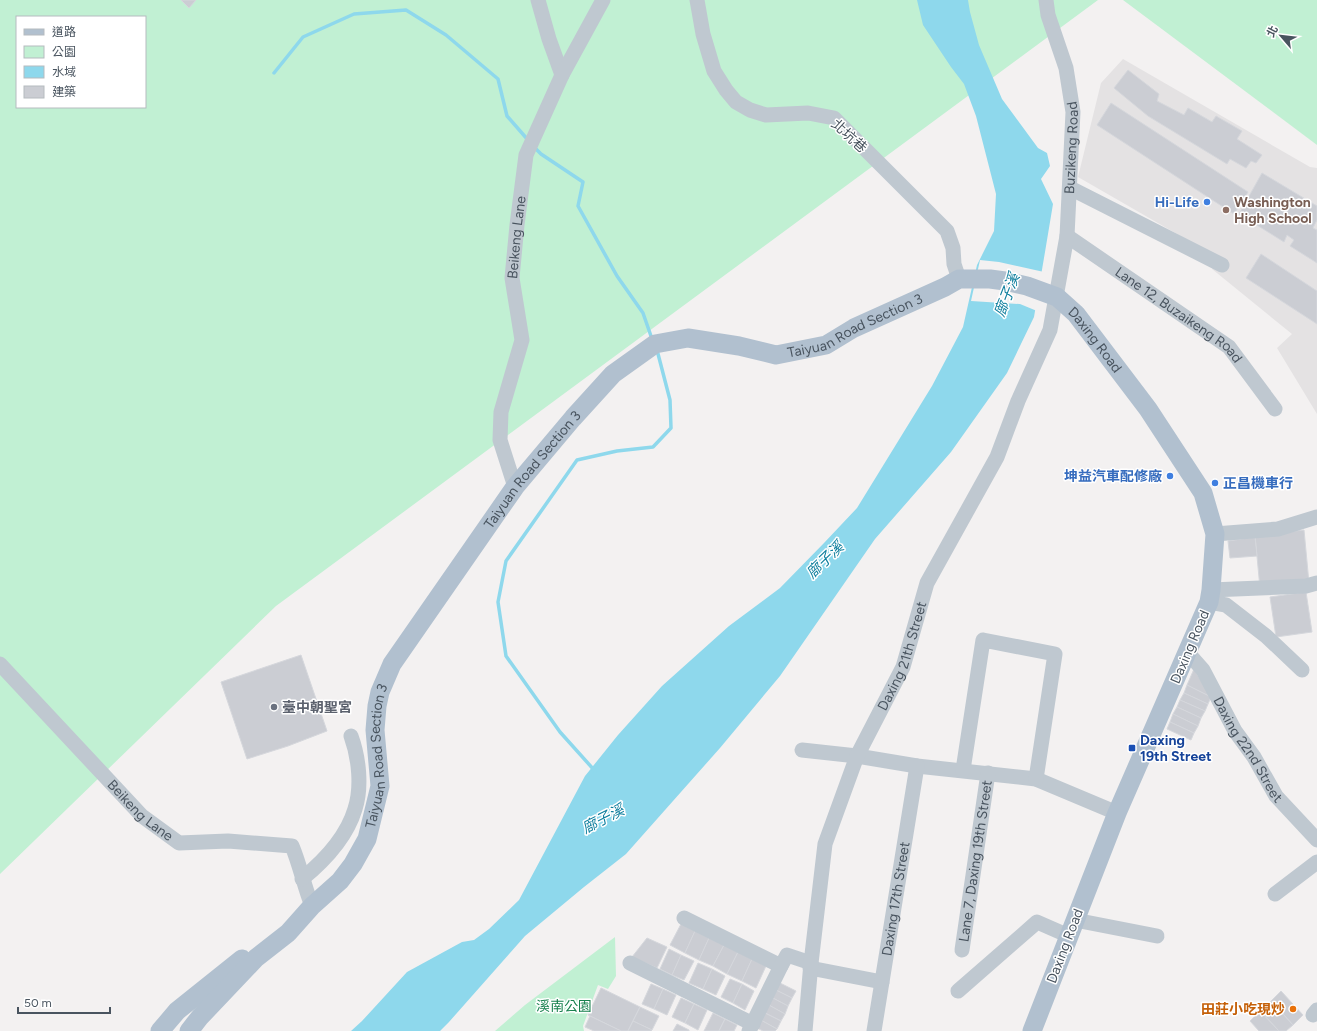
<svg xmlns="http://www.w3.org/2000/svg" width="1317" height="1031" viewBox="0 0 1317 1031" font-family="Figtree,'Noto Sans TC',sans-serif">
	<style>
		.education { fill: #e4e2e3 }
		.green { fill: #c1f0d3; fill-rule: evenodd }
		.water { fill: #8ed8ec }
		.pier { fill: #f3f1f1 }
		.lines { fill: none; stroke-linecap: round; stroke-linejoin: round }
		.stream { stroke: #8ed8ec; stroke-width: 3.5 }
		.building { fill: #cbcdd3; stroke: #d5d7dc }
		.minor { stroke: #bfc8d0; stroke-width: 15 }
		.major { stroke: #b1c0cf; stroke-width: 19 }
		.shop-dot { fill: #3f7fe0; stroke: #fff; stroke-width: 1.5 }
		.education-dot { fill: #8d6e63; stroke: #fff; stroke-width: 1.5 }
		.worship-dot { fill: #6b7280; stroke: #fff; stroke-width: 1.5 }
		.transit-dot { fill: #1a4fb4; stroke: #fff; stroke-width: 1.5 }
		.food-dot { fill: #e8710a; stroke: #fff; stroke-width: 1.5 }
		.labels { text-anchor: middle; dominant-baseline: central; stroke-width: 3; stroke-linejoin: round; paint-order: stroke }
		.street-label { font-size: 14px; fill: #49545f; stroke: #fff }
		.shop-label { font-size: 14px; font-weight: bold; fill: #366cbe; stroke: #fff; text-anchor: end }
		.education-label { font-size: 14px; font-weight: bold; fill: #785e54; stroke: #fff; text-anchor: start }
		.worship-label { font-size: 14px; font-weight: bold; fill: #5b616d; stroke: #fff; text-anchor: start }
		.transit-label { font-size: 14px; font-weight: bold; fill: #164399; stroke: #fff; text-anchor: start }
		.park-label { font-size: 14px; fill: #18814e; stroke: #fff }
		.food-label { font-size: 14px; font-weight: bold; fill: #c56008; stroke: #fff; text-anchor: end }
		.water-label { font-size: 15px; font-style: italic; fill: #0d7e9d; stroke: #fff }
	</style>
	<rect width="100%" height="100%" fill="#f3f1f1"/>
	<polygon class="education" points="1123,59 1310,167 1317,168 1317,414 1277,348 1292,334 1212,269 1217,257 1078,177 1101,83"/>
	<g class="green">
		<path d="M0,0H1098L276,606L0,874ZM17,17H145V107H17Z"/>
		<polygon points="1123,0 1317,0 1317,145"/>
		<polygon points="615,937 616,976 608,989 598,985 583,1026 584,1031 495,1031 525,1005"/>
	</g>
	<polygon class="water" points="917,0 968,0 970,12 979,45 1002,99 1038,148 1047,153 1050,166 1041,179 1053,204 1045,252 1034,317 1007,373 951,452 875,539 780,676 720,748 626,854 584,887 525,936 449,1022 440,1031 351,1031 362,1021 407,972 462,942 474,940 489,929 519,900 585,776 618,735 662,686 729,626 780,588 824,543 857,508 932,386 963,327 977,265 994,231 996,194 976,116 964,84 951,67 923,25"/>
	<polygon class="pier" points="980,260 999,262 1044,272 1037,311 1020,304 971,301"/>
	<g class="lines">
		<g class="stream">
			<polyline points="274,73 303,37 354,14 406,10 446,35 498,79 507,116 528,140"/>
			<polyline points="534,147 541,154 583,182 578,206 617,276 643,313 652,339"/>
			<polyline points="595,771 560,732 506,656 498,602 506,561 577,460 617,451 653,447 671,428 670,400 657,350"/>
		</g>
	</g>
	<g class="building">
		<polygon points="181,0 196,0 189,8"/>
		<polygon points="1128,70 1159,94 1157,101 1184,115 1188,108 1212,122 1216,116 1242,131 1237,139 1262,155 1256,163 1251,161 1246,168 1230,159 1227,164 1148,116 1114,88"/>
		<polygon points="1111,103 1248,192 1234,214 1097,125"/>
		<polygon points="1262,173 1317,206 1317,220 1313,228 1317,230 1317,263 1290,246 1294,240 1287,235 1284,242 1239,214"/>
		<polygon points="1261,254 1317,291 1317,324 1246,278"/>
		<polygon points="1304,530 1309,583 1260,588 1255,535"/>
		<polygon points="1255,537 1257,556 1230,558 1228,541"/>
		<polygon points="1306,592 1312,632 1276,637 1270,597"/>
		<polygon points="301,655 327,731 288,746 247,759 221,682"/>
		<polygon points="1194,669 1211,697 1187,685"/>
		<polygon points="1187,685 1211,697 1208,704 1184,693"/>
		<polygon points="1184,693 1208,704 1205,711 1180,700"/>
		<polygon points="1180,700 1205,711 1201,718 1177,707"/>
		<polygon points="1177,707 1201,718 1198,726 1173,714"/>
		<polygon points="1173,714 1198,726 1194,733 1170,722"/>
		<polygon points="1170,722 1194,733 1191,740 1167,729"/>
		<polygon points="681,924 695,931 685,953 670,945"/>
		<polygon points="695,931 709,938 699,960 685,953"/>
		<polygon points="647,938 667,947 657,968 632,957"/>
		<polygon points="709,938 724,945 713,966 699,960"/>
		<polygon points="724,945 738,952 727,974 713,966"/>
		<polygon points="669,949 681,955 672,975 660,969"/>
		<polygon points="738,952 752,959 742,981 727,974"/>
		<polygon points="681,955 694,961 684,980 672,975"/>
		<polygon points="752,959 766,966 756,988 742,981"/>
		<polygon points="698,963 712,969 703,989 689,983"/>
		<polygon points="712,969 725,976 716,995 703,989"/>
		<polygon points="730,979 742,984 733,1003 721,997"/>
		<polygon points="778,982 796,991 792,998 774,989"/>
		<polygon points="651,984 663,989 654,1009 642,1004"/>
		<polygon points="742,984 754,991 745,1010 733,1003"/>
		<polygon points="601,988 640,1007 628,1031 621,1031 588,1015"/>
		<polygon points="663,989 676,995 667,1015 654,1009"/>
		<polygon points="774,989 792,998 788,1006 771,997"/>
		<polygon points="1281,991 1303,1015 1293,1025 1271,1001"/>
		<polygon points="771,997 788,1006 785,1014 767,1004"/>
		<polygon points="681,998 694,1004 685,1023 672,1017"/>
		<polygon points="1271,1001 1293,1025 1286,1031 1279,1031 1260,1011"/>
		<polygon points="694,1004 707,1010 698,1030 685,1023"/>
		<polygon points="767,1004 785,1014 781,1021 763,1012"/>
		<polygon points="640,1007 659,1016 652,1030 633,1021"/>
		<polygon points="1260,1011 1279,1031 1259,1031 1250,1021"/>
		<polygon points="763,1012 781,1021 777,1029 759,1019"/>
		<polygon points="713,1013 725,1019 719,1031 704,1031"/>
		<polygon points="590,1016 621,1031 594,1031 585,1027"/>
		<polygon points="725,1019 737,1025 734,1031 719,1031"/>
		<polygon points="759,1019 777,1029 775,1031 763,1031 755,1027"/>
		<polygon points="633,1021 652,1030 651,1031 628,1031"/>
		<polygon points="677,1024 689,1030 689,1031 673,1031"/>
	</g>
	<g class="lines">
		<g class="minor">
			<polyline points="538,0 549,39 562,75"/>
			<polyline points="697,0 703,34 714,71 726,90 736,102 750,110 766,115 808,113 834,118 947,231 953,248 954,264 959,279"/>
			<polyline points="1070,188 1222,265"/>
			<path id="s1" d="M1067,236L1229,347L1275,409"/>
			<path id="s2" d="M515,487L500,440L501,412L522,340L512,278L517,225L526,155L562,75L603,0"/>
			<polyline points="1215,534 1278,529 1317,517"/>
			<polyline points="1211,590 1306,586 1317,583"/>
			<polyline points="1209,602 1226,605 1266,636 1302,670"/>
			<path id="s3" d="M1188,653L1203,670L1235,731L1254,757L1276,796L1317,840"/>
			<path id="s4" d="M0,664L142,816L179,843L228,841L292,846C300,865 304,886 312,906"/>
			<polyline points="802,750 857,756 917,766 1036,779 1117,813"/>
			<polyline points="963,770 983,640 1055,654 1036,779"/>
			<path d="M302,879C324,861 347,836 355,809C362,787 359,758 351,736"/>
			<polyline points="1275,894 1317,862"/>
			<polyline points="684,918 781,966"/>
			<polyline points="1075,920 1157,936"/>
			<path id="s5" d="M962,950L988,773"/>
			<polyline points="630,963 753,1024"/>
			<polyline points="810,968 882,982"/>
			<polyline points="958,991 1037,922 1069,936"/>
			<polyline points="1313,1015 1317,1010"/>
			<polyline points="749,1031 781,966 787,955 811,963"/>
			<path id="s6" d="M805,1031L811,963L825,844L857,756L903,667L927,583L997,457L1018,401L1050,330L1067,236L1073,112L1066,68L1048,15L1046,0"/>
			<path id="s7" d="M874,1031L917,766"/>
		</g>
		<g class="major">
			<polyline points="160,1031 177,1011 242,959"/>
			<path id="s8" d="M189,1031L200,1017L256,958L288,933L312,906L340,881L353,864L367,839L380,786L375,730L377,706L380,692L392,664L515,487L573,418L613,374L655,344L688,338L739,346L776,355L826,345L854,328L945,287L959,279H990L1005,281L1027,286L1057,297L1076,314L1148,409L1203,493L1215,534L1211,590L1209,602L1117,813L1032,1031"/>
		</g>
	</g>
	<g class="shop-dot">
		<circle cx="1207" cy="202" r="4"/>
		<circle cx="1170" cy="476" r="4"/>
		<circle cx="1215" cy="483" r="4"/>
	</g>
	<circle class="education-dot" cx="1226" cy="210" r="4"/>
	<circle class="worship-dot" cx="274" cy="707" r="4"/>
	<rect class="transit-dot" x="1128" y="744" width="8" height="8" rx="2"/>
	<circle class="food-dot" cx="1293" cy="1009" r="4"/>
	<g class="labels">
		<g class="street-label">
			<text transform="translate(849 136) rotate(42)">北坑巷</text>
			<text stroke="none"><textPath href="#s6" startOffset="935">Buzikeng Road</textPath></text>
			<text stroke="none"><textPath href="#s2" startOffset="256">Beikeng Lane</textPath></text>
			<text stroke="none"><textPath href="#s1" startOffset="137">Lane 12, Buzaikeng Road</textPath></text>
			<text stroke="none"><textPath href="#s8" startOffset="1068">Taiyuan Road Section 3</textPath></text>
			<text stroke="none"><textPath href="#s8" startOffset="1341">Daxing Road</textPath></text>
			<text stroke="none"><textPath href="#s8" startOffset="683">Taiyuan Road Section 3</textPath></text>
			<text transform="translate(1190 647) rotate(-67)">Daxing Road</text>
			<text stroke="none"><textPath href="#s6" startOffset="392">Daxing 21th Street</textPath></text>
			<text stroke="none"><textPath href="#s3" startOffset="114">Daxing 22nd Street</textPath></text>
			<text stroke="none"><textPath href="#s8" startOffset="348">Taiyuan Road Section 3</textPath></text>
			<text stroke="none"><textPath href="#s4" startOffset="203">Beikeng Lane</textPath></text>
			<text stroke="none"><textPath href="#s5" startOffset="90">Lane 7, Daxing 19th Street</textPath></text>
			<text stroke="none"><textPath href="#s7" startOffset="134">Daxing 17th Street</textPath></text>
			<text transform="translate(1065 946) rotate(-69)">Daxing Road</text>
		</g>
		<g class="shop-label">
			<text x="1199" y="202">Hi-Life</text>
			<text x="1162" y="476">坤益汽車配修廠</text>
			<text x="1223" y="483" text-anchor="start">正昌機車行</text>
		</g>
		<g class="education-label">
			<text x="1234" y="202">Washington<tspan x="1234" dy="16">High School</tspan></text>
		</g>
		<g class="worship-label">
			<text x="282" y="707">臺中朝聖宮</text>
		</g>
		<g class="transit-label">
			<text x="1140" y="740">Daxing<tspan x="1140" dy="16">19th Street</tspan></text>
		</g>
		<g class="park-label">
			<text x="564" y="1006">溪南公園</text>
		</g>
		<g class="food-label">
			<text x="1285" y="1009">田莊小吃現炒</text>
		</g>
		<g class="water-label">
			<text transform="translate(1007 295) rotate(-69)">廍子溪</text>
			<text transform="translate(825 560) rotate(-44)">廍子溪</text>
			<text transform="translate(603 819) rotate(-27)">廍子溪</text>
		</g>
	</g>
	<rect x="16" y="16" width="130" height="92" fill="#ffffff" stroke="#b6bbbf"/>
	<rect x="24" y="29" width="20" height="6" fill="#b1c0cf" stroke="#b6bbbf"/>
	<text x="52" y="36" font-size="12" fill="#49545f">道路</text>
	<rect x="24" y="46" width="20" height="12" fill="#c1f0d3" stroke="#b6bbbf"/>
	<text x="52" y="56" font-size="12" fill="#49545f">公園</text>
	<rect x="24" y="66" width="20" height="12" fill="#8ed8ec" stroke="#b6bbbf"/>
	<text x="52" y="76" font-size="12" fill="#49545f">水域</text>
	<rect x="24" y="86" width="20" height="12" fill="#cbcdd3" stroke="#b6bbbf"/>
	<text x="52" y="96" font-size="12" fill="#49545f">建築</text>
	<g transform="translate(1281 36) rotate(298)" stroke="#ffffff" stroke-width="3" paint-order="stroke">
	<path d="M0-3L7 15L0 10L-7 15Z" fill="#49545f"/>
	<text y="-6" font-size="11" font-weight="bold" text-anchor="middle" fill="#49545f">北</text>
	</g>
	<path d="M18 1007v6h92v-6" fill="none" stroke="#49545f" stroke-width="2"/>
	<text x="24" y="1007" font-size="12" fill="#49545f" stroke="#ffffff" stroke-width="3" paint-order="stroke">50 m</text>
</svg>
